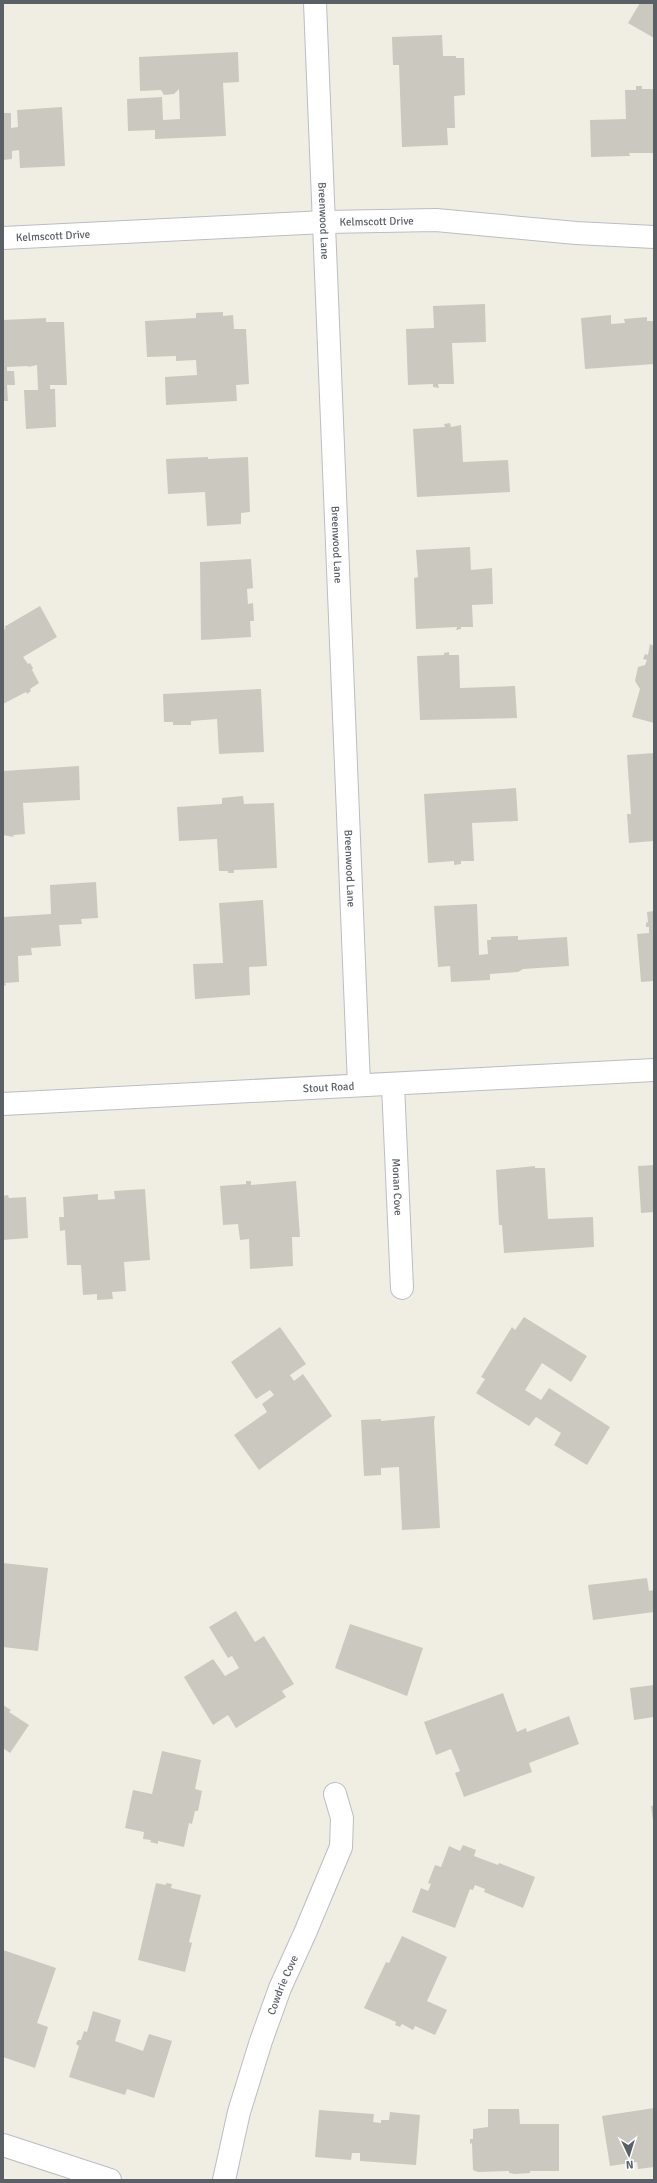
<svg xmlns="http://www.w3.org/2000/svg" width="657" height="2183" viewBox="0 0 657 2183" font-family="Signika,sans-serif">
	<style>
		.building { fill: #cbc8c0 }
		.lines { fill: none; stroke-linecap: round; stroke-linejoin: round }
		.minor-casing { stroke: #bbbdc4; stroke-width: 24 }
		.minor { stroke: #fff; stroke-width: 22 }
		.labels { text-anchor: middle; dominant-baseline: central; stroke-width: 3; stroke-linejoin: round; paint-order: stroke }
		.street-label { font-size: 11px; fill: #5b5f66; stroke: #fff }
	</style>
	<rect width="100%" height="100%" fill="#f0eee3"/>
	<g class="building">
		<polygon points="640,3 654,3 654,38 628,23"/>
		<polygon points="442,35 443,56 456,56 456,58 464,58 465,95 454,96 455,128 447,128 448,145 402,147 399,65 393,65 392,37"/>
		<polygon points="238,52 239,82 223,83 226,136 155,139 155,130 128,131 127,99 162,97 163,120 180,119 179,89 174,94 164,95 161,90 140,91 139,57"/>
		<polygon points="636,86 642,86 642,89 654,89 654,153 629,153 630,156 591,157 590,120 626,119 625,90 636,90"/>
		<polygon points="62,107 65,166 20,168 19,150 12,151 12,159 3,160 3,113 11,113 11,128 18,127 17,110"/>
		<polygon points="485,304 486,342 452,343 454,384 438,384 439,388 433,387 433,384 408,385 406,329 434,328 433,306"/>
		<polygon points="223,312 223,316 233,315 234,329 246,329 249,384 236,385 237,401 166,405 165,377 197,375 196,360 176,361 176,356 147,357 145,321 196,318 196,313"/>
		<polygon points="611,315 611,324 625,323 624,319 647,317 647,321 654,321 654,364 585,369 581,318"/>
		<polygon points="46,318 46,322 64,322 67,385 50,385 50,389 55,389 56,427 26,429 24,390 38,390 37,365 28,367 28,366 7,367 7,371 14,371 15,385 7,385 8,401 3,401 3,320"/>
		<polygon points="450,423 451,427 461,425 463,462 508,460 510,492 417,497 413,429 445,427 444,424"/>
		<polygon points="208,457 208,459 248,457 250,512 241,513 241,524 207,526 205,492 168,494 166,459"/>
		<polygon points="470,547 471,570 492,568 493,604 472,605 473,627 461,627 461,629 456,630 457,627 416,629 414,578 418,577 416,550"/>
		<polygon points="251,559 253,588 247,589 248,604 253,603 254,621 250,621 251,637 201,640 200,562"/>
		<polygon points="40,606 57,637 23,657 28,664 30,663 33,668 32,670 39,683 30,689 31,691 27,694 26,692 3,704 3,630 6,628 4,627"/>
		<polygon points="650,644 654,646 654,723 632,717 640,689 635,681 638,667 645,665 647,660 643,659 645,654 648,655"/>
		<polygon points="449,652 449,655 459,655 460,688 515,686 517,718 420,720 417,656 444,655 444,653"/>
		<polygon points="261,689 264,752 219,754 217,719 191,721 191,725 173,725 173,722 164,722 163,694"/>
		<polygon points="654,753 654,841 629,843 627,814 631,814 627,755"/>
		<polygon points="79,766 80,800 23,803 25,834 13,835 14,837 3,835 3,771"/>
		<polygon points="516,788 518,821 472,823 474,861 461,861 461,864 454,865 454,861 428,863 424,794"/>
		<polygon points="243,796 244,804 274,803 277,868 234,870 234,873 228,873 228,871 219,871 217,839 179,841 177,807 222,804 222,798"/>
		<polygon points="96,882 98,918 81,919 82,924 59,925 61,946 31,948 32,955 18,956 19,982 5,983 6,985 3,986 3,917 51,914 50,885"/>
		<polygon points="263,900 267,966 249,967 250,995 195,999 193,964 223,963 219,903"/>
		<polygon points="477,904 479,955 488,954 487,940 491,940 491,937 518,936 518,940 567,937 569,966 523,969 518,972 490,974 490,980 451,982 450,966 438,967 434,906"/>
		<polygon points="654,911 654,981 641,982 637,934 649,933 649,927 646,927 646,923 648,922 647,912"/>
		<polygon points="654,1165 654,1212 641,1213 638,1166"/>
		<polygon points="535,1166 535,1168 545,1168 548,1219 593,1217 594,1247 504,1253 502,1225 499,1225 496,1170"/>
		<polygon points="246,1181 251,1181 251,1185 296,1181 300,1237 292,1237 293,1266 250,1269 249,1239 240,1240 238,1224 223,1225 220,1186 246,1184"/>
		<polygon points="145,1189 150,1260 124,1262 126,1291 112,1292 113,1299 97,1300 97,1294 83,1295 81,1265 67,1265 65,1230 60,1231 59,1217 64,1217 63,1197 98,1194 98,1200 115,1199 114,1191"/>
		<polygon points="8,1195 9,1198 26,1197 28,1238 3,1240 3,1196"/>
		<polygon points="524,1317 587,1356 571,1382 542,1363 525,1390 541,1400 549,1388 610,1427 587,1465 554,1445 561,1433 536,1417 529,1426 476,1393 485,1379 481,1377 512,1327 515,1330"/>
		<polygon points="280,1327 306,1364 290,1375 294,1381 303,1374 332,1416 259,1470 234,1435 267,1412 262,1404 274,1395 270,1390 256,1399 231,1362"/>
		<polygon points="435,1416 434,1422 440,1528 402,1530 399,1467 381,1468 381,1475 364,1476 361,1420 381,1419 381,1421"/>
		<polygon points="3,1563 48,1568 38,1651 3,1647"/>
		<polygon points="647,1578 649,1591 654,1590 654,1612 593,1620 588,1585"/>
		<polygon points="236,1611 255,1642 264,1636 294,1684 282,1691 286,1697 236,1728 228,1715 213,1725 184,1677 213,1659 225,1676 239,1668 232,1656 228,1658 209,1627"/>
		<polygon points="350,1624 423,1648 407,1696 335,1668"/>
		<polygon points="654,1685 654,1717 634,1720 630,1688"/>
		<polygon points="503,1693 517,1732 526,1728 527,1732 569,1716 579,1744 529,1763 532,1772 464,1797 455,1773 460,1771 451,1749 436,1755 424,1722"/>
		<polygon points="3,1705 11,1710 9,1712 29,1725 10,1753 3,1748"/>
		<polygon points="162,1751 201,1760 195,1789 202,1791 198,1811 195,1811 192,1824 189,1823 184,1847 158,1841 158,1844 150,1842 151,1840 143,1839 144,1832 125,1828 133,1790 152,1794"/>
		<polygon points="651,1806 654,1806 654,1821 653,1821"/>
		<polygon points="463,1845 476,1850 474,1856 498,1865 499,1863 535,1877 523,1908 484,1892 485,1889 475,1885 473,1890 470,1889 455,1928 412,1912 421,1888 428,1891 431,1884 428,1883 435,1865 441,1867 449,1846 460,1851"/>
		<polygon points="156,1883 166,1885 166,1883 172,1884 171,1888 201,1895 189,1942 192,1943 185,1972 138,1960"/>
		<polygon points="402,1936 447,1957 427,2001 447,2010 435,2035 415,2026 413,2030 402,2024 400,2027 395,2025 396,2022 364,2008 386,1962 389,1963"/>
		<polygon points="3,1950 56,1968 37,2023 48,2027 35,2068 3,2057"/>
		<polygon points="93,2011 121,2020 115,2041 143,2051 149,2034 172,2041 154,2098 127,2089 125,2095 69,2077 79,2046 76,2044 78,2040 81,2040 84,2031 87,2032"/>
		<polygon points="654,2108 654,2167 638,2169 637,2162 610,2166 602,2116"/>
		<polygon points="488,2109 519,2109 520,2124 559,2124 559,2171 530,2171 530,2173 515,2174 509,2173 509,2171 478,2172 473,2170 472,2143 470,2144 470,2139 473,2139 473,2129 488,2127"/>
		<polygon points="319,2110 374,2114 373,2122 381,2123 381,2120 389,2120 390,2112 420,2115 416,2165 360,2161 360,2153 352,2153 351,2160 315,2157"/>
	</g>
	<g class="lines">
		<g class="minor-casing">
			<g id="minor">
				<path id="s1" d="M315,3L359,1085"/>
				<path id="s2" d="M3,238L325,222L436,220L576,233L654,237"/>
				<path id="s3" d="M393,1085L402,1288"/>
				<path id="s4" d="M3,1104L654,1070"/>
				<polyline points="3,2145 110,2180"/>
				<path id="s5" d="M224,2180L239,2112L261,2041L280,1988L305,1933L341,1847L342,1818L335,1794"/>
			</g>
		</g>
		<use href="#minor" class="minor"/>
	</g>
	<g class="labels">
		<g class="street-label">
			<text stroke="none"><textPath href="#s1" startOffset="218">Breenwood Lane</textPath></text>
			<text stroke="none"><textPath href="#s2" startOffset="374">Kelmscott Drive</textPath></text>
			<text stroke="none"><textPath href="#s2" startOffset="50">Kelmscott Drive</textPath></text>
			<text stroke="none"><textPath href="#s1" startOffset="542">Breenwood Lane</textPath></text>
			<text stroke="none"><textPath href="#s1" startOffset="866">Breenwood Lane</textPath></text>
			<text stroke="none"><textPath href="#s4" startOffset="326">Stout Road</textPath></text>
			<text stroke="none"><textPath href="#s3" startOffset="102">Monan Cove</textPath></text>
			<text stroke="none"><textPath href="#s5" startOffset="204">Cowdrie Cove</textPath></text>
		</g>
	</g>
	<rect width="657" height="2183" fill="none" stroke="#5b5f66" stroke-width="8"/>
	<g transform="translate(629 2155) rotate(176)" stroke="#ffffff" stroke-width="3" paint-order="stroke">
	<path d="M0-3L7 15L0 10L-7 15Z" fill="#5b5f66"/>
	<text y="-6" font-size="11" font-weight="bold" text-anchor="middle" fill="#5b5f66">N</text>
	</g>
</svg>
